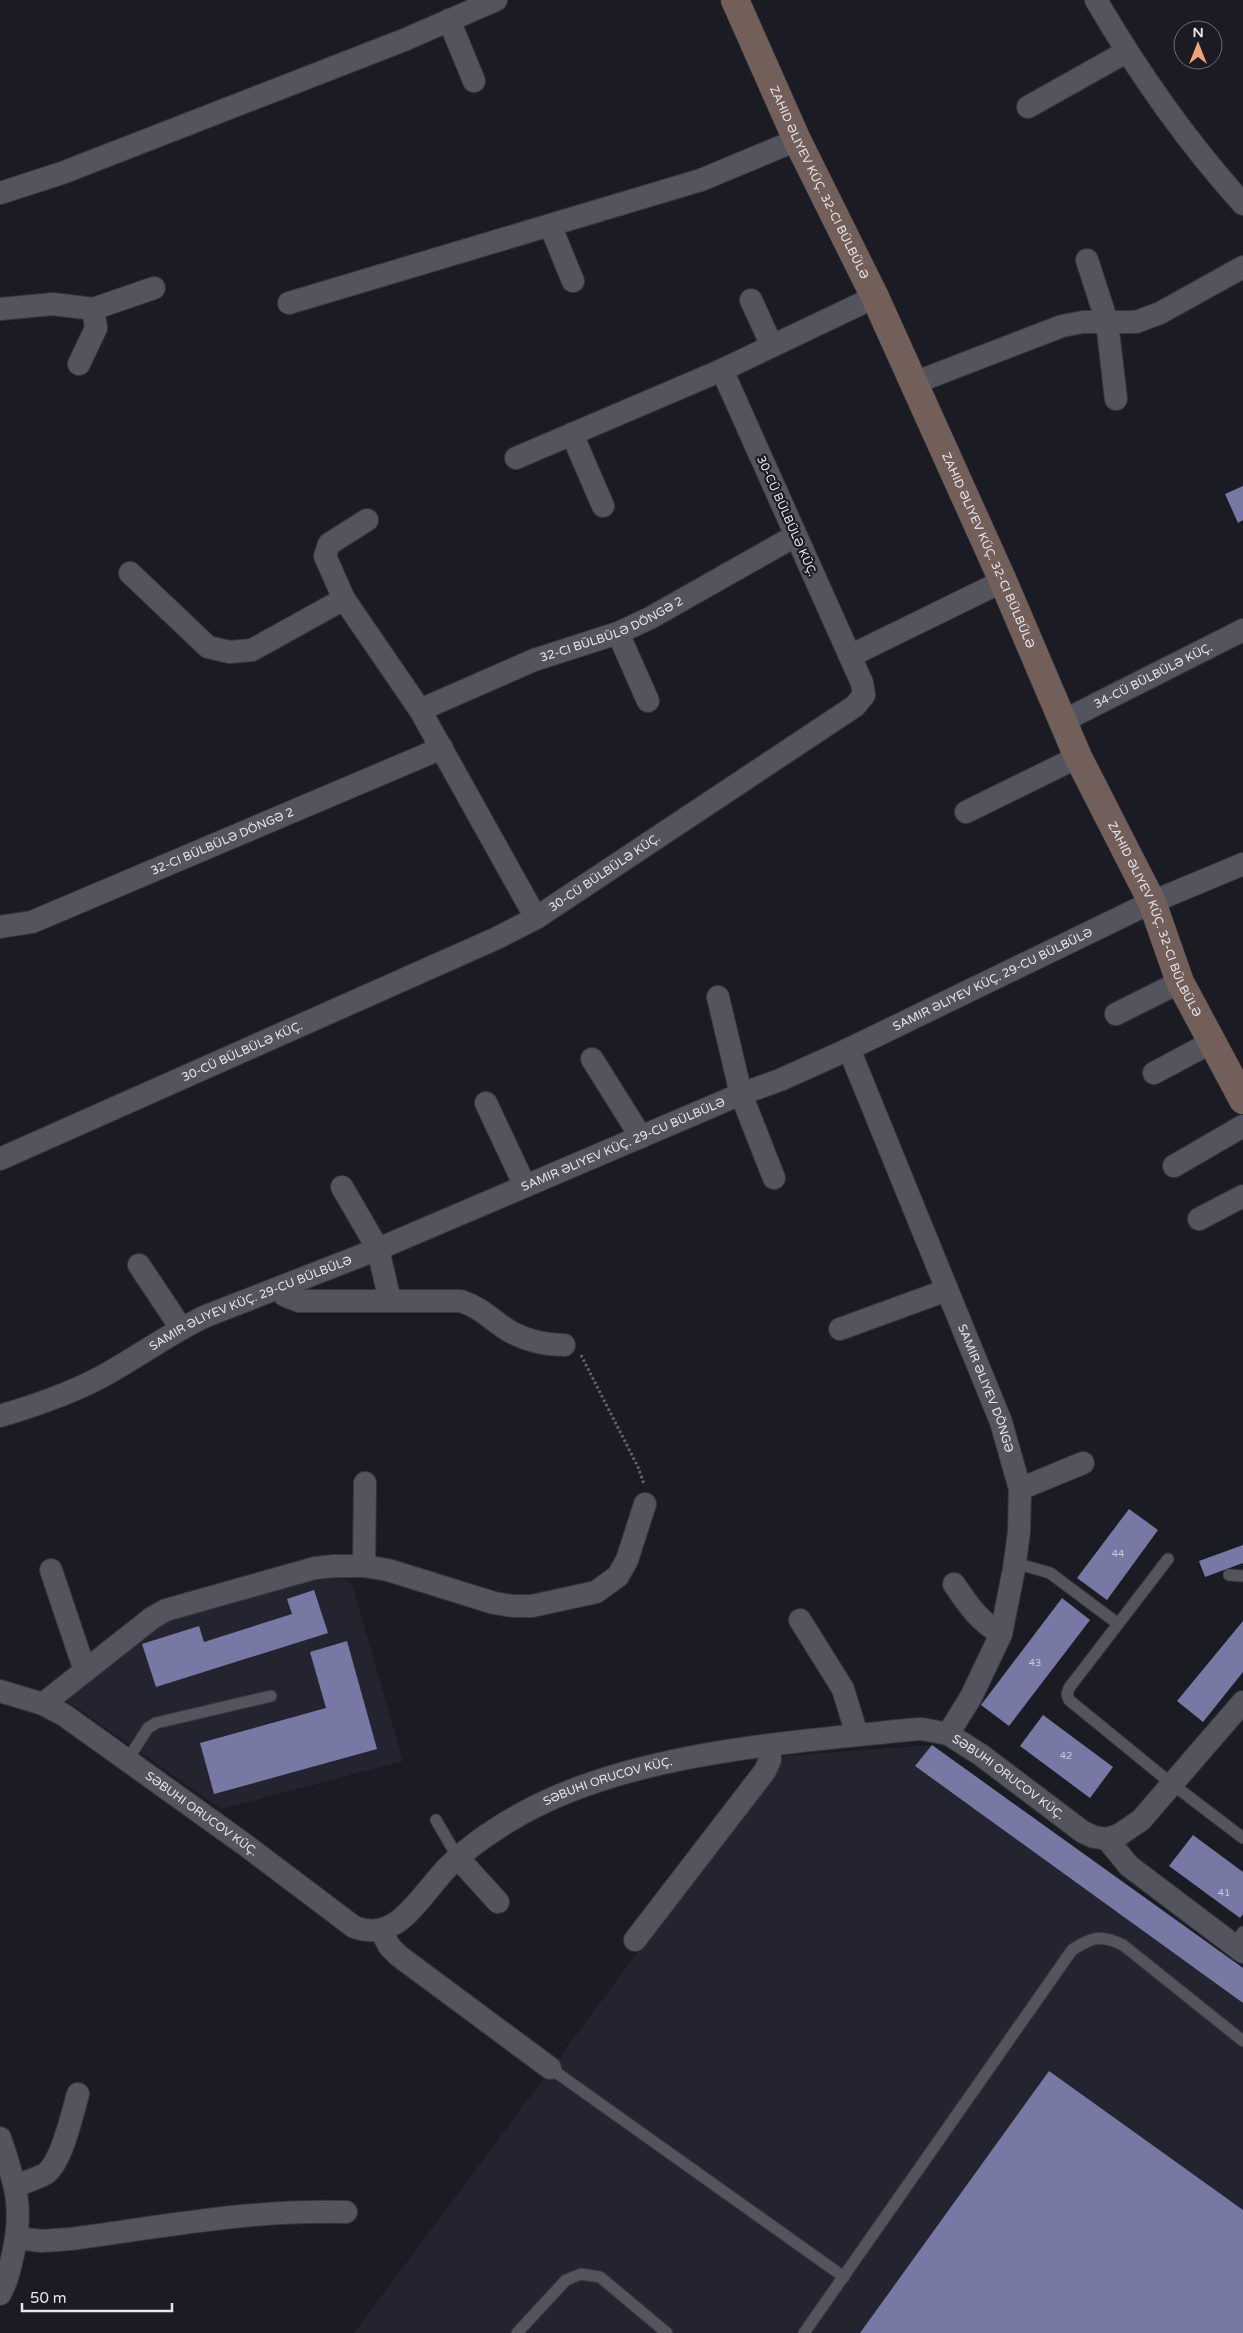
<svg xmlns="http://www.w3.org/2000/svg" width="1243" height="2333" viewBox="0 0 1243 2333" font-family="'Varela Round',sans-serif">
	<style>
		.built { fill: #242431 }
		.building { fill: #7779a4 }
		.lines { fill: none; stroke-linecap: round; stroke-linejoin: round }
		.lane-casing { stroke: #37373d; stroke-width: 13 }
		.street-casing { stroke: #37373d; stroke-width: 24 }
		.secondary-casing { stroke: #37373d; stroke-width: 29 }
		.path { stroke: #626269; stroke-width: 3; stroke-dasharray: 2.5 2.5; stroke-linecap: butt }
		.lane { stroke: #53545d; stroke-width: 11 }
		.street { stroke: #53545d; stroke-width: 22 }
		.secondary { stroke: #735f5a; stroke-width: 28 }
		.labels { text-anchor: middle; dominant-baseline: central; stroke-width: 4.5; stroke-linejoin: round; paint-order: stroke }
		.number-label { font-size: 10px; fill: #cacbd9 }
		.street-label { font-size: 12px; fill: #e6e6eb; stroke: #1b1b23 }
	</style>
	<rect width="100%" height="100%" fill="#1b1b23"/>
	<g class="built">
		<polygon points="332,1573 352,1584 403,1761 221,1809 63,1698 161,1622"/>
		<polygon points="932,1745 916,1767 1243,2003 1243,2333 354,2333 784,1756"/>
	</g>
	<g class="building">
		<polygon points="1243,486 1243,520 1238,523 1225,494"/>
		<polygon points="1129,1509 1158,1530 1107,1600 1077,1578"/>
		<polygon points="1243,1545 1243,1563 1205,1577 1199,1561"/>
		<polygon points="314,1590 328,1633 156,1687 142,1644 199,1626 204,1642 292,1614 287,1599"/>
		<polygon points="1062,1598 1090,1620 1009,1726 981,1705"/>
		<polygon points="1243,1621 1243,1672 1203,1722 1177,1701"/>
		<polygon points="347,1641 377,1749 214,1794 200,1743 326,1708 310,1652"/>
		<polygon points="1043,1715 1113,1767 1090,1798 1020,1746"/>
		<polygon points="932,1745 1243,1968 1243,2003 915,1766"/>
		<polygon points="1193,1835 1243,1872 1243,1914 1240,1918 1169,1866"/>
		<polygon points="1049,2071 1243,2210 1243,2333 860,2333"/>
	</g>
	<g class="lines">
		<g class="lane-casing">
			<g id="lane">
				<polyline points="1168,1559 1069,1688 1067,1694 1069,1700 1172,1784 1243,1838"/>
				<polyline points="1015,1563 1050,1573 1117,1623"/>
				<polyline points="1229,1575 1243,1576"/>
				<polyline points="128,1759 148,1728 156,1723 271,1696"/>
				<polyline points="436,1820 458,1858"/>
				<polyline points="1234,1945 1243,1932"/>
				<polyline points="550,2068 844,2277"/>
				<polyline points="517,2333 566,2280 581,2274 600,2277 667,2333"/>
				<path d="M804,2333L1072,1950C1093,1937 1099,1934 1123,1945L1243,2041"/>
			</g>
		</g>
		<g class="street-casing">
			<g id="street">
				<path d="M1096,0C1138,72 1187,142 1243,204"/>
				<polyline points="449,20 474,81"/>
				<polyline points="1028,107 1126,52"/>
				<polyline points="0,193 62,173 404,40 496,0"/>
				<polyline points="550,225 573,281"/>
				<polyline points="1087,260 1107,322 1116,399"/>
				<polyline points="751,300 772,346"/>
				<polyline points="289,303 701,180 797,140"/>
				<polyline points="0,309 53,304 93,309 96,328 79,364"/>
				<polyline points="93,309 154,288"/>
				<polyline points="914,383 1062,326 1083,322 1136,322 1160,313 1243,267"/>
				<polyline points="572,434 603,506"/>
				<polyline points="516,458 722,370 875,297"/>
				<polyline points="130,573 208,647 230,652 252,650 344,599 420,710 536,918"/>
				<polyline points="344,599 325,556 329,544 367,520"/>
				<polyline points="618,633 648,701"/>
				<polyline points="850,656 1003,581"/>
				<path id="s1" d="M420,710L534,660L618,633L650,618L795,536"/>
				<path id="s2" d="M1063,721L1243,630"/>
				<polyline points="966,812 1078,757"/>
				<path id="s3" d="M0,927L32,922L442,748"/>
				<polyline points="718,997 741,1094 774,1178"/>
				<polyline points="1116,1014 1180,982"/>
				<path id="s4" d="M849,1049L1001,1422L1020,1489L1019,1532L1014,1569L1001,1634L971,1697L948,1734"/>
				<polyline points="592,1059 641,1137"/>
				<polyline points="1154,1073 1212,1042"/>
				<polyline points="486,1103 525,1186"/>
				<path id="s5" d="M0,1159L497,938L536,918L855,706L864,695L862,683L722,370"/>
				<polyline points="1174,1166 1243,1126"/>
				<polyline points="342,1187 378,1249 390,1301"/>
				<polyline points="1199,1219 1243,1196"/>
				<polyline points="139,1265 181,1328"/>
				<path d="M285,1287L284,1295L299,1301H461C484,1309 492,1321 511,1332C528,1341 544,1345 564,1345"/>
				<polyline points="840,1329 947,1290"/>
				<path id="s6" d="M0,1416C37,1405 76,1392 110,1372C142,1354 172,1332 206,1316L378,1249L741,1094L780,1080L849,1049L1152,902L1243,864"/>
				<polyline points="1020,1489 1083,1463"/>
				<polyline points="364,1566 365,1483"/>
				<polyline points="51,1570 85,1671"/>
				<path d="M954,1584C968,1605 979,1621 1001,1634"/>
				<polyline points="800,1620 843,1689 857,1735"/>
				<path id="s7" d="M0,1691L43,1704L64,1715L244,1844L354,1927C368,1932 380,1932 394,1924C412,1914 432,1883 448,1867C469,1846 496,1828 521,1814C630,1753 784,1743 907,1730L922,1729L948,1734L981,1755L1083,1832L1094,1837L1107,1839L1119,1835L1141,1820L1243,1702"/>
				<polyline points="43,1704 152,1618 166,1610 315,1568 334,1566 364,1566 388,1570 494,1603 513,1606 532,1606 596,1592 618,1576 627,1560 645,1504"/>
				<polyline points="1107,1839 1129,1866 1243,1952"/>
				<polyline points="458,1858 498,1902"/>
				<polyline points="381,1930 389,1946 399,1956 550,2068"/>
				<polyline points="635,1940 765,1771 770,1760 770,1745"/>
				<path d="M0,2138C15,2183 24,2206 13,2254C10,2268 7,2282 0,2294"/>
				<path d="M16,2186C25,2182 36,2179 45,2174C62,2163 72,2114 78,2094"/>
				<path d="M17,2238L42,2241L70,2239C161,2227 253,2209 346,2212"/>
			</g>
		</g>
		<g class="secondary-casing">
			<g id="secondary">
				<path id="s8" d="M735,0L797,140L875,297L1003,581L1078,757L1152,902L1180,982L1243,1100"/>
			</g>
		</g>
		<polyline class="path" points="581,1355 638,1467 644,1484"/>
		<use href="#lane" class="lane"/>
		<use href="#street" class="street"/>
		<use href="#secondary" class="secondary"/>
	</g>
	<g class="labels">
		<g class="number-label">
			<text x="1118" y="1554">44</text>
			<text x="1035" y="1663">43</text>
			<text x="1066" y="1756">42</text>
			<text x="1224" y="1893">41</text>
		</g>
		<g class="street-label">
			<text stroke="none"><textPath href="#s8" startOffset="201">ZAHID ƏLIYEV KÜÇ. 32-CI BÜLBÜLƏ</textPath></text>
			<text transform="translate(787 516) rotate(66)">30-CÜ BÜLBÜLƏ KÜÇ.</text>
			<text stroke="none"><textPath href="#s8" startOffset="606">ZAHID ƏLIYEV KÜÇ. 32-CI BÜLBÜLƏ</textPath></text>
			<text stroke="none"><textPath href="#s1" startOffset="208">32-CI BÜLBÜLƏ DÖNGƏ 2</textPath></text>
			<text stroke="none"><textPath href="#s2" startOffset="101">34-CÜ BÜLBÜLƏ KÜÇ.</textPath></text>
			<text stroke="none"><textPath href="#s3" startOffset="239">32-CI BÜLBÜLƏ DÖNGƏ 2</textPath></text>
			<text stroke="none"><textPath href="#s5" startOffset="670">30-CÜ BÜLBÜLƏ KÜÇ.</textPath></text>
			<text stroke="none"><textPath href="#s8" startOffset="1011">ZAHID ƏLIYEV KÜÇ. 32-CI BÜLBÜLƏ</textPath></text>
			<text stroke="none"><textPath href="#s6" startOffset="1086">SAMIR ƏLIYEV KÜÇ. 29-CU BÜLBÜLƏ</textPath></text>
			<text stroke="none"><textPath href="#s5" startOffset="265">30-CÜ BÜLBÜLƏ KÜÇ.</textPath></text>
			<text stroke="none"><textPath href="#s6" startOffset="681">SAMIR ƏLIYEV KÜÇ. 29-CU BÜLBÜLƏ</textPath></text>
			<text stroke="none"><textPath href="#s6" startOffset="276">SAMIR ƏLIYEV KÜÇ. 29-CU BÜLBÜLƏ</textPath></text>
			<text stroke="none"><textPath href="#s4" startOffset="366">SAMIR ƏLIYEV DÖNGƏ</textPath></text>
			<text stroke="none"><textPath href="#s7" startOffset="1152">SƏBUHI ORUCOV KÜÇ.</textPath></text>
			<text stroke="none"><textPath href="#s7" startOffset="732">SƏBUHI ORUCOV KÜÇ.</textPath></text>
			<text stroke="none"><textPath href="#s7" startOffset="238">SƏBUHI ORUCOV KÜÇ.</textPath></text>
		</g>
	</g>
	<g transform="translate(1198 45)"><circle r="24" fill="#1b1b23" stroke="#6c6c73"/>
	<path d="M0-4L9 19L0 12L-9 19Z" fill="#f0a279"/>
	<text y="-8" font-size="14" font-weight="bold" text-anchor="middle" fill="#e6e6eb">N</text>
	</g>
	<path d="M22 2303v8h150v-8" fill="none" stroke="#e6e6eb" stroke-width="2.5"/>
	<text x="30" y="2303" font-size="15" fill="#e6e6eb" stroke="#1b1b23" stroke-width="4" paint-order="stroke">50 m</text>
</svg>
